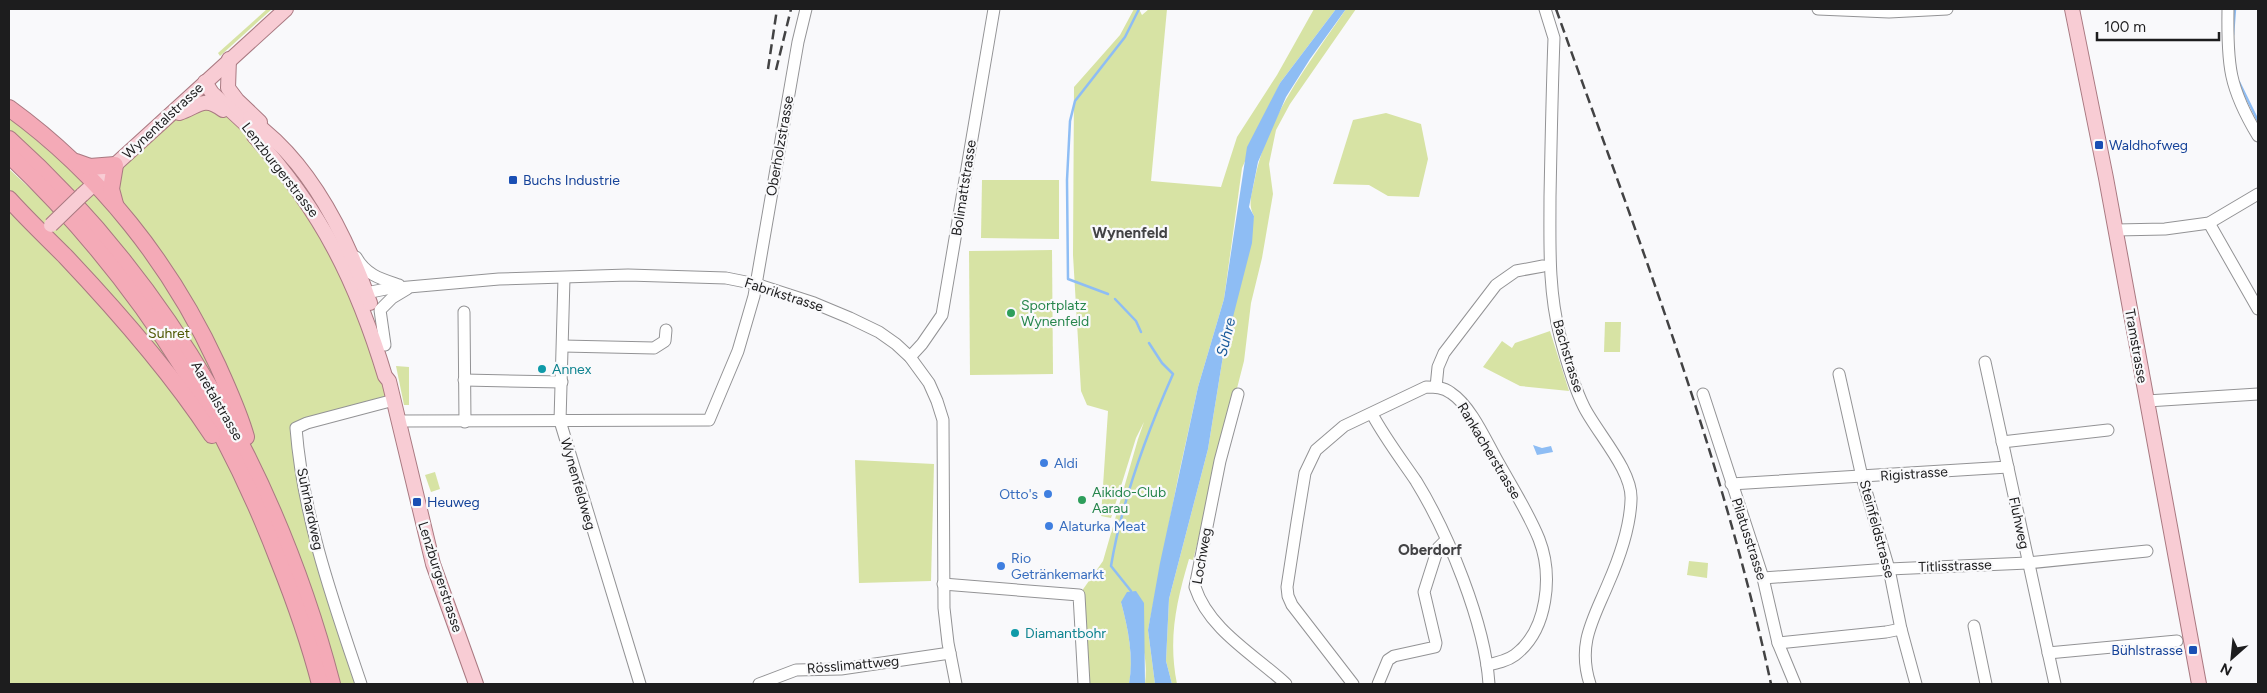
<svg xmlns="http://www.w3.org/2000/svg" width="2267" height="693" viewBox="0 0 2267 693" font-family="Figtree,sans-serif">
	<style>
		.green { fill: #d7e3a4 }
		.water { fill: #8ebdf4 }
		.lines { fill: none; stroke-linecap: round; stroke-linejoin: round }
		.stream { stroke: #8ebdf4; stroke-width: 2.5 }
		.minor-casing { stroke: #939395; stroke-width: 13 }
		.major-casing { stroke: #a97981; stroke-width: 16 }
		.highway-casing { stroke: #a97981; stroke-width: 18 }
		.minor { stroke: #fff; stroke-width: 11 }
		.major { stroke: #f8ccd4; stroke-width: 14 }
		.highway { stroke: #f4aab7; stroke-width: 16 }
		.rail { stroke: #434344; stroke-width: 2.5; stroke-dasharray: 10 5; stroke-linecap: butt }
		.major-bridge-casing { stroke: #a97981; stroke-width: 16; stroke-linecap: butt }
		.major-bridge { stroke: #f8ccd4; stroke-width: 14 }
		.transit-dot { fill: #1a4fb4; stroke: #f9f9fb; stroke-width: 2 }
		.leisure-dot { fill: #2e9e5b; stroke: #f9f9fb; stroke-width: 2 }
		.culture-dot { fill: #0f9aa8; stroke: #f9f9fb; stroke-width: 2 }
		.shop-dot { fill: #3f7fe0; stroke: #f9f9fb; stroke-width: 2 }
		.labels { text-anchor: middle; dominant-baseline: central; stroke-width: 4.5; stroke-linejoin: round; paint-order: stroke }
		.street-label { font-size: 14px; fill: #1d1d1e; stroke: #f9f9fb }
		.transit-label { font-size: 14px; fill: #164399; stroke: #f9f9fb; text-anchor: start }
		.leisure-label { font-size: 14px; fill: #27864d; stroke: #f9f9fb; text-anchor: start }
		.park-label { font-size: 14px; fill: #4e5804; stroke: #f9f9fb }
		.culture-label { font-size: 14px; fill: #0d838f; stroke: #f9f9fb; text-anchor: start }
		.shop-label { font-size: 14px; fill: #366cbe; stroke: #f9f9fb; text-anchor: start }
		.neighbourhood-label { font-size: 15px; font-weight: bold; fill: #424244; stroke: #f9f9fb }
		.water-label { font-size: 15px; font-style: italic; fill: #175899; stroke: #f9f9fb }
	</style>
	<rect width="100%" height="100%" fill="#f9f9fb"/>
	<g class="green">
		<polygon points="267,9 272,9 220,56 218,53"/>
		<path d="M1134,9H1139L1142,15L1149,9H1167L1151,181L1221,187L1237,137L1277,75L1314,9H1336L1280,83L1242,168L1224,299L1198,387L1178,478L1148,630L1155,684H1145C1149,648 1138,632 1121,602C1128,628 1134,657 1129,684H1084L1079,595L1103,561L1138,439L1144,422L1136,438L1111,518L1101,516L1108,411L1087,405L1081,391L1073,255L1074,87L1120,35Z"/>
		<path d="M1346,9H1356L1290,104L1276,130L1269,164L1273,194L1262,258L1251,303L1244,361L1193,560L1189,559C1176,603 1168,639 1177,684H1172L1166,661L1169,599L1208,449L1223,356L1254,216C1248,205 1251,196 1254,183C1266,116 1309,64 1346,9Z"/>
		<polygon points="205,82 253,126 287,163 317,205 346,254 394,400 296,428 307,503 361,684 9,684 9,199 41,234"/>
		<polygon points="1386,113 1421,124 1428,159 1419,197 1388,196 1369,185 1333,184 1353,120"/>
		<polygon points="9,117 71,170 87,186 65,194 9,139"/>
		<polygon points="9,169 58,214 45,225 9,189"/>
		<polygon points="982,180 1059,180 1059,239 981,238"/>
		<polygon points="1052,250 1053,374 970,375 969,251"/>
		<polygon points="1605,322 1621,322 1620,352 1604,352"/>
		<polygon points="1550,331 1569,391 1520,386 1483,367 1502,341 1512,348 1515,343"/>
		<polygon points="396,366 409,367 409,405 404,405"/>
		<polygon points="855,460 934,464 931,581 859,583"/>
		<polygon points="435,472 440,489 431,492 425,475"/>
		<polygon points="1689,561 1708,563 1707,578 1687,575"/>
	</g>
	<g class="water">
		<polygon points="1336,9 1346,9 1310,59 1286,97 1258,162 1249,207 1254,216 1252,243 1223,356 1208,449 1169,599 1166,661 1172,684 1155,684 1148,630 1160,563 1198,387 1224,299 1247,147 1280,83"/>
		<polygon points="1533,445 1542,448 1551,446 1553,452 1537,455"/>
		<path d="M1136,591L1144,603L1145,684H1129C1134,657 1128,628 1121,602L1127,592Z"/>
	</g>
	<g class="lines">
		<g class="stream">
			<polyline points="2233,35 2235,9"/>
			<polyline points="2239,82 2258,121"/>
			<polyline points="1108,294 1068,279 1067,180 1070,121 1075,101 1125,37 1139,9"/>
			<polyline points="1115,299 1136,321 1141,332"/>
			<path d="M1131,591L1111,566C1122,500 1146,435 1173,374L1162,363L1149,343"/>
		</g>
		<g class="minor-casing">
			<g id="minor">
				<path d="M1545,9L1554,38C1552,91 1551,144 1550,197C1550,243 1548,290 1560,336C1566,359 1573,385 1584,407C1597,433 1633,471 1631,500C1630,528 1619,559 1608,584C1593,620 1577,644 1590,684"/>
				<polyline points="1818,9 1889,12 1947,9"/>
				<path d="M2228,9C2227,65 2229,88 2258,136"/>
				<polyline points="2209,223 2258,309"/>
				<polyline points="2116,230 2165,229 2209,223 2258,194"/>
				<path d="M356,257C366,275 381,279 399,285"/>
				<polyline points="564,278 560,421 640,684"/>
				<polyline points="366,293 386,289 499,279 628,275 726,278 756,284 814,303 850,318 879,332 896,344 910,357 929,383 937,401 943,420 944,608 948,643 956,684"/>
				<polyline points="464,312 465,422"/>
				<polyline points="385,345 380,310 392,298 407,289"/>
				<polyline points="563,346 654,348 665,341 666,330"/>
				<polyline points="910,357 922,344 942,315 994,9"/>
				<polyline points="1985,362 2055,684"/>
				<polyline points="1839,374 1862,477 1889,569 1901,629 1916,684"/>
				<polyline points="464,380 562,382"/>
				<polyline points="1436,387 1438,367 1444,353 1496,285 1516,271 1543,266"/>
				<path d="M1238,394L1220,461L1195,587C1209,630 1255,655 1286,684"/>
				<polyline points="1703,394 1763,578 1778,643 1795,684"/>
				<polyline points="2147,401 2258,394"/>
				<path d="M1372,414C1385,438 1401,459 1416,481C1448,533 1485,623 1489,684"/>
				<polyline points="398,421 709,420 738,351 754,296 798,42 806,9"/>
				<polyline points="2002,442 2108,430"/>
				<polyline points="1731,484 2008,467"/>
				<polyline points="1763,578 1889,569 2028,563 2147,551"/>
				<polyline points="943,584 1079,595 1084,684"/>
				<polyline points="1974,626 1986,684"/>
				<polyline points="1778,643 1886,632 1901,629"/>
				<polyline points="2048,653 2177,641"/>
				<path d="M361,684C333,601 303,517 296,428L307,423L394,400"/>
				<polyline points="759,684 796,670 841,669 950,653"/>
				<path d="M1353,684L1292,605L1288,596L1287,587L1297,522L1305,473L1316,450L1344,426L1426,387C1435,387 1443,387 1451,393C1471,406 1486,441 1498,462C1512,487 1528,512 1539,539C1553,575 1548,630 1515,655C1507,661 1497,663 1487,665"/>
				<polyline points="1378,684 1388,660 1394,656 1435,647 1436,643 1424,592 1438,548 1446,540"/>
			</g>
		</g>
		<g class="major-casing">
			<g id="major">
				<polyline points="2072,9 2106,178 2199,684"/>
				<polyline points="229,59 228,88 237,100 260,122"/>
				<path d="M205,82L212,93L253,131L254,136C321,211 356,280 385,376L389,381L433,564L476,684"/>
				<path d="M179,113C198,107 203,95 223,110"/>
				<path d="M250,118C259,126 267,133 276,141C321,184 350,246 370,303"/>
				<polyline points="82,195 286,9"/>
			</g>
		</g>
		<g class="highway-casing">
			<g id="highway">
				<path d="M9,108C100,174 171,264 218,366C228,389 239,412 246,437"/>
				<path d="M9,139C169,283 278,477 332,684"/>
				<path d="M9,155C129,269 220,407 279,562C295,602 309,642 320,684"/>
				<polyline points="76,162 90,167 115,165 111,189 115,204"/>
				<path d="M9,199C27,219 46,237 65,256C118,312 170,371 212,435"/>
			</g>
		</g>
		<use href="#minor" class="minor"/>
		<use href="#major" class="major"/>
		<use href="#highway" class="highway"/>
		<g class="rail">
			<path d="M1556,9C1635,231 1722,453 1771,684"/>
			<polyline points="768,69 777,9"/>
			<polyline points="776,70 791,9"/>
		</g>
		<g class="major-bridge-casing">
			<polyline id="major-bridge" points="51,225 82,195"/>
		</g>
		<use href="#major-bridge" class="major-bridge"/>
	</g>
	<g class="transit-dot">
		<rect x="2094" y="140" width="10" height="10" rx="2.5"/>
		<rect x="508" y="175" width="10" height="10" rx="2.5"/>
		<rect x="412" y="497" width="10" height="10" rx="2.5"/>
		<rect x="2188" y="645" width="10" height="10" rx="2.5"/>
	</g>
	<g class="leisure-dot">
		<circle cx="1011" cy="313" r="5"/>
		<circle cx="1082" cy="500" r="5"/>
	</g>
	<g class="culture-dot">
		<circle cx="542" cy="369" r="5"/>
		<circle cx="1015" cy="633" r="5"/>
	</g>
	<g class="shop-dot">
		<circle cx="1044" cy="463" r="5"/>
		<circle cx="1048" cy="494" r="5"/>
		<circle cx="1049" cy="526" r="5"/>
		<circle cx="1001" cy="566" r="5"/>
	</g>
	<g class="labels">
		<g class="street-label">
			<text transform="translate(163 121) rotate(-43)">Wynentalstrasse</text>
			<text transform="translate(780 146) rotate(-80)">Oberholzstrasse</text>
			<text transform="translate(280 170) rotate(52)">Lenzburgerstrasse</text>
			<text transform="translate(964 188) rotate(-81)">Bolimattstrasse</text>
			<text transform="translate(784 295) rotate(18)">Fabrikstrasse</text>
			<text transform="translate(2136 346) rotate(80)">Tramstrasse</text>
			<text transform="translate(1568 356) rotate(73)">Bachstrasse</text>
			<text transform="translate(217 401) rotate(60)">Aaretalstrasse</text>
			<text transform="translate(1489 451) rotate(59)">Rankacherstrasse</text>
			<text transform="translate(1914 474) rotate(-4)">Rigistrasse</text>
			<text transform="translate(578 484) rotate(74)">Wynenfeldweg</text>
			<text transform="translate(310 509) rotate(78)">Suhrhardweg</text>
			<text transform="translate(2019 523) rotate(78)">Fluhweg</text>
			<text transform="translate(1877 529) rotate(75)">Steinfeldstrasse</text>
			<text transform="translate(1749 539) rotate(72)">Pilatusstrasse</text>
			<text transform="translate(1202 556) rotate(-80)">Lochweg</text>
			<text transform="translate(1955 566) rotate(-2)">Titlisstrasse</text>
			<text transform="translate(440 577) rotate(72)">Lenzburgerstrasse</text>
			<text transform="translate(853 665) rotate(-5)">Rösslimattweg</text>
		</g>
		<g class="transit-label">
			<text x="2109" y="145">Waldhofweg</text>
			<text x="523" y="180">Buchs Industrie</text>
			<text x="427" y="502">Heuweg</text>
			<text x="2183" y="650" text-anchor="end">Bühlstrasse</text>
		</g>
		<g class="leisure-label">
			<text x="1021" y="305">Sportplatz<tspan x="1021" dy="16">Wynenfeld</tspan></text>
			<text x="1092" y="492">Aikido-Club<tspan x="1092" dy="16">Aarau</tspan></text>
		</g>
		<g class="park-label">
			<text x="169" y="333">Suhret</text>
		</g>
		<g class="culture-label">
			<text x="552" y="369">Annex</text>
			<text x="1025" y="633">Diamantbohr</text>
		</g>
		<g class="shop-label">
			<text x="1054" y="463">Aldi</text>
			<text x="1038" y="494" text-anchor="end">Otto's</text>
			<text x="1059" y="526">Alaturka Meat</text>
			<text x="1011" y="558">Rio<tspan x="1011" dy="16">Getränkemarkt</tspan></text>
		</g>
		<g class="neighbourhood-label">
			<text x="1130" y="233">Wynenfeld</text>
			<text x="1430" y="550">Oberdorf</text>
		</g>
		<g class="water-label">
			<text transform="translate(1226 337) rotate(-76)">Suhre</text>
		</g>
	</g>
	<rect width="2267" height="693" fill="none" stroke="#1d1d1e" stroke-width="20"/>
	<g transform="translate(2232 658) rotate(207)" stroke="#f9f9fb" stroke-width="4" paint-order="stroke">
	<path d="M0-4L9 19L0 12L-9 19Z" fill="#1d1d1e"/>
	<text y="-8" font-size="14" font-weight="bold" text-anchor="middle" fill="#1d1d1e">N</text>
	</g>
	<path d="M2097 32v8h122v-8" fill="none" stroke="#1d1d1e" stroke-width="2.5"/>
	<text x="2104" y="32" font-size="15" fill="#1d1d1e" stroke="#f9f9fb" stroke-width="4" paint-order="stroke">100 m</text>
</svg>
